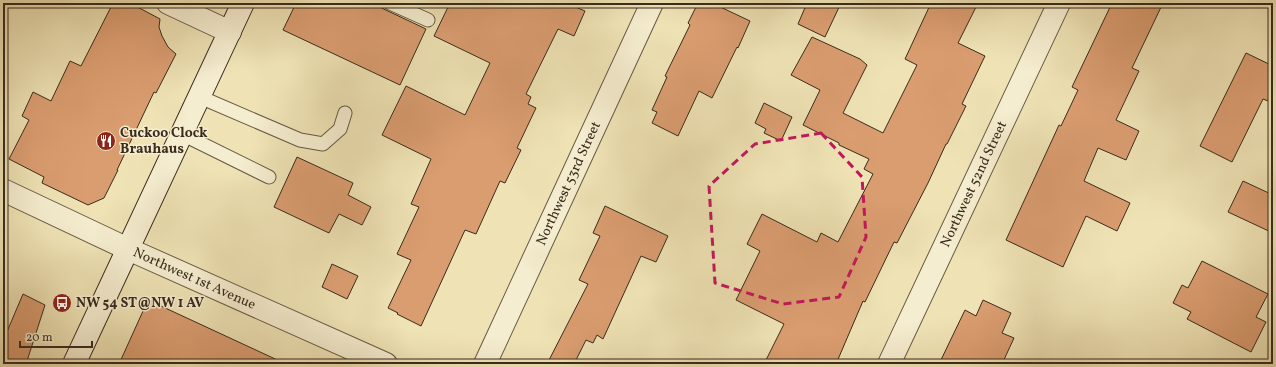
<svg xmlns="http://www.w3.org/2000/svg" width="1276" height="367" viewBox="0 0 1276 367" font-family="Vollkorn,serif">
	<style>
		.building { fill: #da9d70; stroke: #392b1d }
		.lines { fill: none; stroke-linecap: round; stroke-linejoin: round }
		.service-casing { stroke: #665943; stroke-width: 15 }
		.minor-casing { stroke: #665943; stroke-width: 24 }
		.secondary-casing { stroke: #392b1d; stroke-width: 24 }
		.service { stroke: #f5edcf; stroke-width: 13 }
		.minor { stroke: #f5edcf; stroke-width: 22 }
		.secondary { stroke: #f5edcf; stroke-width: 22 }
		.marked { fill: none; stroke: #c2185b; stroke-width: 3; stroke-dasharray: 8 5; stroke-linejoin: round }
		.labels { text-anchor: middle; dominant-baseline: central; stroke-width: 3; stroke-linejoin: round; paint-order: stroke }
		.poi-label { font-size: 14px; font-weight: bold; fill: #392b1d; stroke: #f5edcf; text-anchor: start }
		.street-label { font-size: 14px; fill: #392b1d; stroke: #f5edcf }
	</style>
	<rect width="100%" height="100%" fill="#efe3b5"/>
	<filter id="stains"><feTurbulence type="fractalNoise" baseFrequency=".005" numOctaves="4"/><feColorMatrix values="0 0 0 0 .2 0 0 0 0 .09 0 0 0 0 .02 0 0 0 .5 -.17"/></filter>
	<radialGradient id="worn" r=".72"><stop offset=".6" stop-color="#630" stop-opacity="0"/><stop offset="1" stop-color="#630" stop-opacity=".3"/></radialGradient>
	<g class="building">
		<polygon points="113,3 130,3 160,19 159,27 162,36 168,47 176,54 156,93 154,92 117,170 118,170 104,198 88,205 42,183 44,177 9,159 29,120 22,116 33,92 51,101 70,61 81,66"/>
		<polygon points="296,3 371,3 426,29 400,85 283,30"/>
		<polygon points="450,3 566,3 585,11 574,36 558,29 526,94 531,97 528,104 536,108 517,148 521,150 505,183 500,181 476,234 465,230 421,326 397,314 398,313 388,308 411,260 397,254 419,207 411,204 431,159 382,135 406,86 465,115 490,63 434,36"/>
		<polygon points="698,3 712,3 750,21 738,48 737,47 712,98 699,91 678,136 652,123 657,112 652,110 667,77 665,76 690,25 688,23"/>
		<polygon points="807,3 841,3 825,37 798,24"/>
		<polygon points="931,3 978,3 958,43 985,56 962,104 966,106 947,144 946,144 928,183 897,243 894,242 865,302 863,301 836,364 764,364 784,324 736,300 760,251 747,244 762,214 817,242 821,233 838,242 873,174 864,169 869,159 839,145 839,143 803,125 820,90 791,75 812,37 860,59 867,65 843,113 883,133 917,65 905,59"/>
		<polygon points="1112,3 1163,3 1132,68 1139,71 1116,120 1139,131 1126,160 1098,148 1084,181 1130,203 1117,231 1086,216 1063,267 1006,240 1059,125 1061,126 1078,90 1072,87"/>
		<polygon points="1246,53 1273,66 1273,103 1263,99 1232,162 1200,146"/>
		<polygon points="764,103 792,117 781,141 764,133 766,129 755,123"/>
		<polygon points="297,157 353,183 348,195 371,207 362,225 339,214 329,233 274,207"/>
		<polygon points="1243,181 1273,195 1273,233 1228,212"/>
		<polygon points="605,206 668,236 656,262 641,256 603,339 597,335 593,343 586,340 574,364 547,364 588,284 579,280 600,236 593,233"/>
		<polygon points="1202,261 1268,294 1256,317 1266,322 1251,352 1187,319 1191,312 1173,303 1182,285 1188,288"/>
		<polygon points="332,264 358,276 347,299 322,287"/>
		<polygon points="23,294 45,305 26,364 3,364 3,341"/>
		<polygon points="148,300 286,364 119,364"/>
		<polygon points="983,300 1011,313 1002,333 1014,338 1002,364 939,364 965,310 976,316"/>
	</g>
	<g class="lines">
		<g class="service-casing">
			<g id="service">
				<polyline points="390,3 428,20"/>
				<polyline points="200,97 300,140 323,144 340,129 345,113"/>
				<polyline points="182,134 269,177"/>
			</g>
		</g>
		<g class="minor-casing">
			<g id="minor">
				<polyline points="168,3 230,32"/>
				<path id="s1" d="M3,190L128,249L386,364"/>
				<path id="s2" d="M485,364L652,3"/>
				<path id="s3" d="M889,364L1059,3"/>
			</g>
		</g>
		<g class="secondary-casing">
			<polyline id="secondary" points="74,364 243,3"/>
		</g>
		<use href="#service" class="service"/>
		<use href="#minor" class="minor"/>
		<use href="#secondary" class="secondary"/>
	</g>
	<path class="marked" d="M821,133L862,177L866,237L839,297L783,304L715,283L709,186L755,144Z"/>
	<defs>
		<g id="restaurant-disc" transform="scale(1)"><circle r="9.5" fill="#8f2418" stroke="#f5edcf"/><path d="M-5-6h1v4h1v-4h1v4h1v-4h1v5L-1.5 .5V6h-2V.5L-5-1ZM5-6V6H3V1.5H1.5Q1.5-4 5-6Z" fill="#fff"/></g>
		<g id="bus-disc" transform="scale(1)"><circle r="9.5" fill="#8f2418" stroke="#f5edcf"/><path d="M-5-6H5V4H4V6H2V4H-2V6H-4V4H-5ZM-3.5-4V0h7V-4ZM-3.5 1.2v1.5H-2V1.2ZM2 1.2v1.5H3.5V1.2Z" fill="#fff"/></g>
	</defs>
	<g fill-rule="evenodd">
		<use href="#restaurant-disc" x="106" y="141"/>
		<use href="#bus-disc" x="62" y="303"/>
	</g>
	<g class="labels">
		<g class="poi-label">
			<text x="120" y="133">Cuckoo Clock<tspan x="120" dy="16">Brauhaus</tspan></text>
			<text x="76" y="303">NW 54 ST@NW 1 AV</text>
		</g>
		<g class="street-label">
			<text stroke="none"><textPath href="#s2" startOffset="199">Northwest 53rd Street</textPath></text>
			<text stroke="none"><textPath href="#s3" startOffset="199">Northwest 52nd Street</textPath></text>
			<text stroke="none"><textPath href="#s1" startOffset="211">Northwest 1st Avenue</textPath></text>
		</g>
	</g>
	<rect width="1276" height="367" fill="none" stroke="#efe3b5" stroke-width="16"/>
	<rect x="4" y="4" width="1268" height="359" fill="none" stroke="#392b1d" stroke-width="2"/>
	<rect x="8" y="8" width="1260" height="351" fill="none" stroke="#392b1d"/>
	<path d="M20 341v6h72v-6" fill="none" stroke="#392b1d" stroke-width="2"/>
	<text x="26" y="341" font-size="12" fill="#392b1d" stroke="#f5edcf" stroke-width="3" paint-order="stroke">20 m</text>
	<rect width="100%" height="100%" filter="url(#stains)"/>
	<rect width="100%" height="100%" fill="url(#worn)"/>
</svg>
